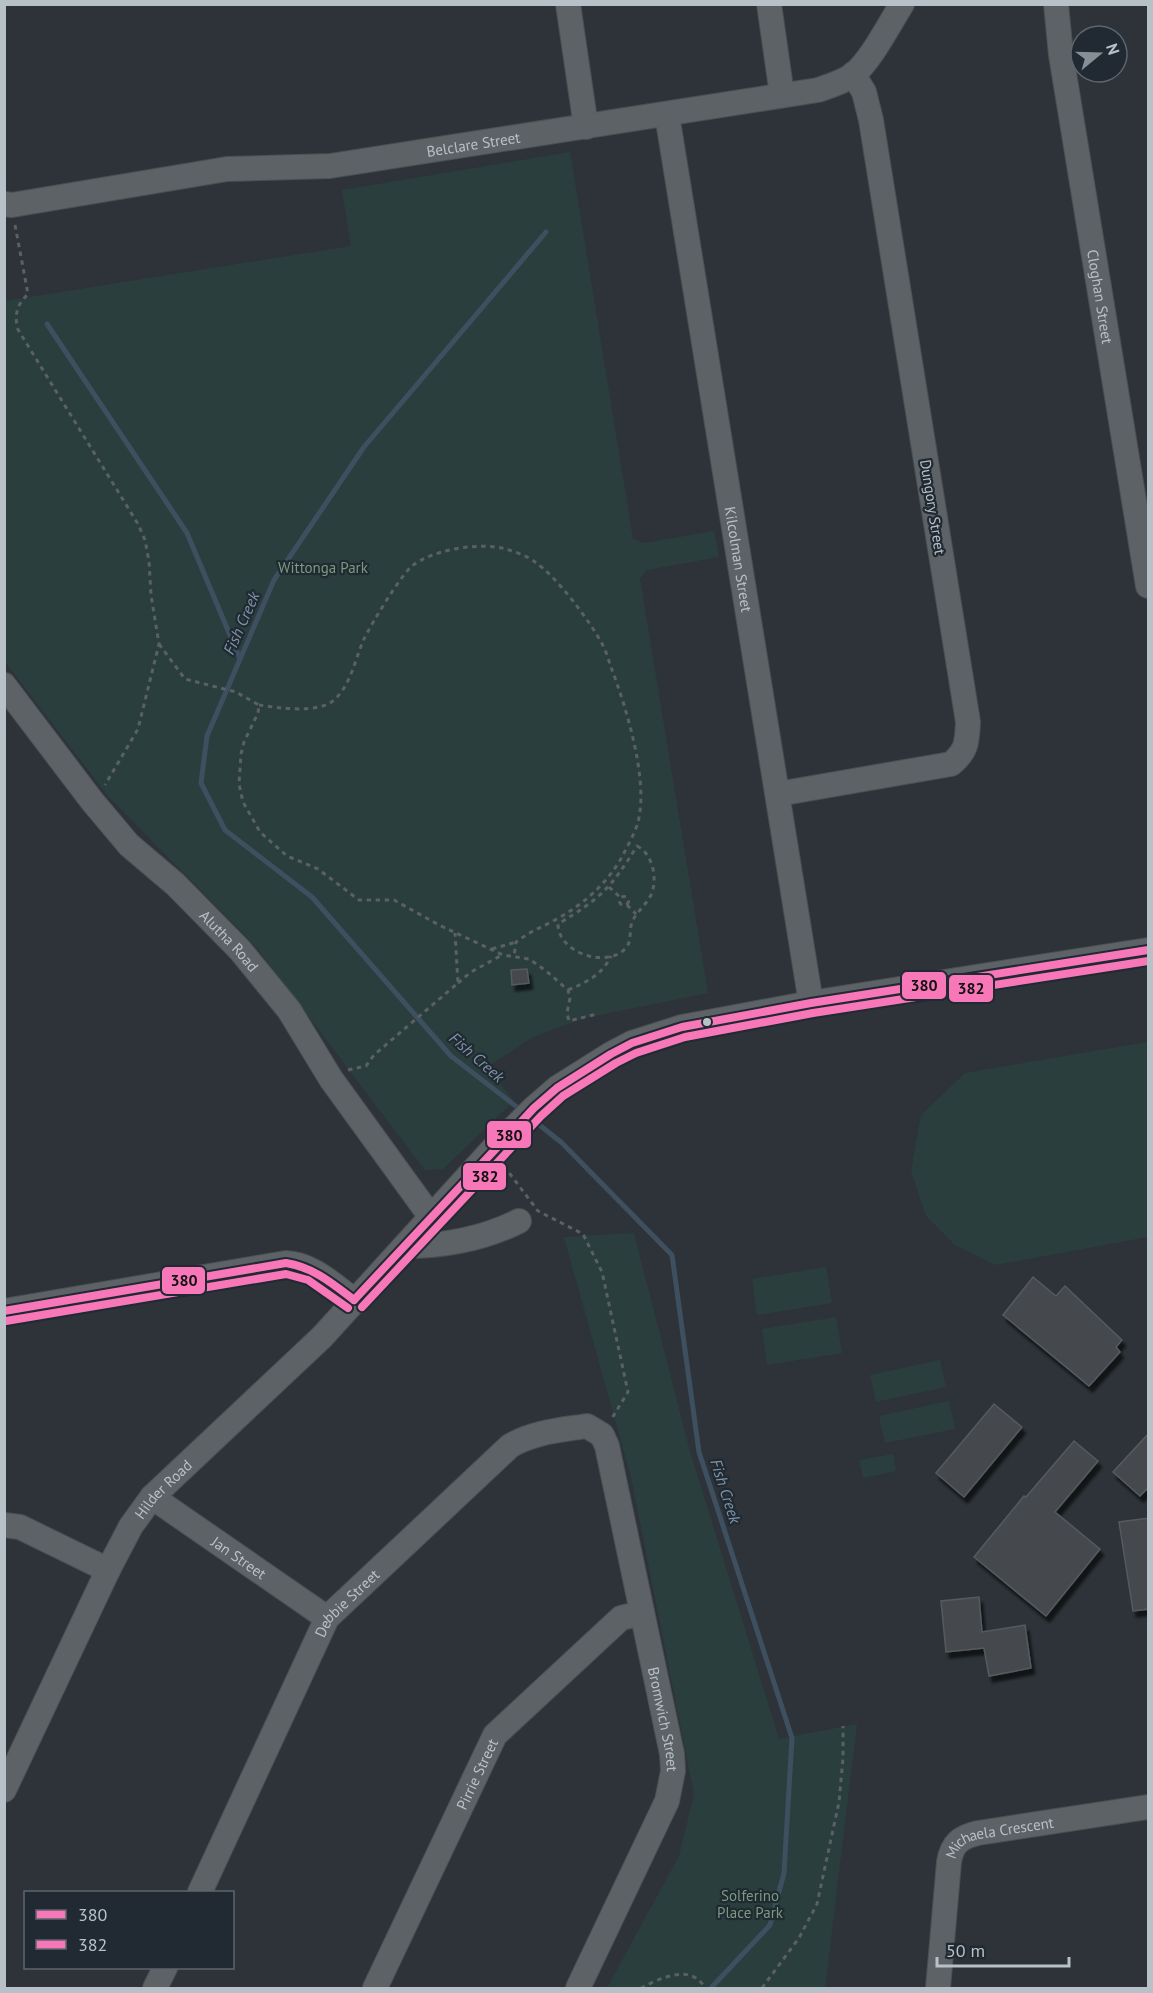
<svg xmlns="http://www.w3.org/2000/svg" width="1153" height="1993" viewBox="0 0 1153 1993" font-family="'PT Sans',sans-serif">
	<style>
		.green { fill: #2b3e3e }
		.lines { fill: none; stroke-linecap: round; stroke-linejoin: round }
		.stream { stroke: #3e4f60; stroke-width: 5 }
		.building { fill: #454a4e; stroke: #555a5f; stroke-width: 1.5; filter: url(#shadow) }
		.minor-casing { stroke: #4b4f53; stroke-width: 26 }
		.path { stroke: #5b6063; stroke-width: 3; stroke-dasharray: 4.5 4.5; stroke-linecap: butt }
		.minor { stroke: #5d6266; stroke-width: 24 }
		.bus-1-casing { stroke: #212a32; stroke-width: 12 }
		.bus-2-casing { stroke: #212a32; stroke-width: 12 }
		.bus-1 { stroke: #f777b8; stroke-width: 8 }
		.bus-2 { stroke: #f777b8; stroke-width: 8 }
		.bus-dot { fill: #b8c0c8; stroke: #212a32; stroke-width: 2 }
		.labels { text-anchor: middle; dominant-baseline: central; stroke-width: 4.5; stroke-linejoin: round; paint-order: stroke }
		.street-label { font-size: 15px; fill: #b8c0c8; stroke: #212a32 }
		.park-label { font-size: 15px; fill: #799b7e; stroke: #212a32 }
		.water-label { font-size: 16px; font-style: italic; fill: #7d93a7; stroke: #212a32 }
		.line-badge { stroke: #212a32; stroke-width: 2 }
		.pale-badge-label { font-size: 16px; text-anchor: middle; font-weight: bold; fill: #111 }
	</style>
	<defs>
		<filter id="shadow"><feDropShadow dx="3.5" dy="6" stdDeviation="1.5" flood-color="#0009"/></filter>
	</defs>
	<rect width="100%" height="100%" fill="#2d3338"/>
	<g class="green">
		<polygon points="570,152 633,539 644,543 714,531 719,557 647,570 640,579 708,993 585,1018 560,1027 531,1038 487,1067 514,1101 443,1169 425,1170 256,947 108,796 5,662 5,301 351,246 342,190"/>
		<polygon points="1148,1042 1148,1237 995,1265 955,1245 926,1216 911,1171 921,1115 965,1073"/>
		<polygon points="634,1233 689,1448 779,1739 857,1724 825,1988 607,1988 679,1856 694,1794 631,1477 564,1237"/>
		<polygon points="826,1267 832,1303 757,1315 752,1279"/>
		<polygon points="836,1317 842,1353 767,1365 762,1329"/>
		<polygon points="940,1360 946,1387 876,1402 870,1375"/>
		<polygon points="949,1401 955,1429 885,1443 879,1416"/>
		<polygon points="893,1454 896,1471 863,1478 859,1460"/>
	</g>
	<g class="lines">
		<g class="stream">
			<polyline points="47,324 187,533 240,659"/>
			<polyline points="522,1111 451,1056 312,897 225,830 201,783 207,736 274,580 364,447 546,232"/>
			<polyline points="532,1119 562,1143 672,1255 699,1452 792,1738 784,1873 770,1925 711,1988"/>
		</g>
	</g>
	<g class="building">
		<polygon points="527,969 529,983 512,985 511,970"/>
		<polygon points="1033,1277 1056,1296 1065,1286 1122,1340 1116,1347 1120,1352 1089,1386 1003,1315"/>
		<polygon points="994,1404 1022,1427 964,1497 936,1473"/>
		<polygon points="1149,1433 1149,1487 1140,1496 1113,1472"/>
		<polygon points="1074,1441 1098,1461 1055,1512 1100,1549 1046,1616 974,1557 1024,1496 1026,1497"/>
		<polygon points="1149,1518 1149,1609 1133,1611 1119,1522"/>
		<polygon points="979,1597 982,1632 1025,1625 1031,1668 989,1676 984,1648 946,1652 941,1601"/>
	</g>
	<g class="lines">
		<g class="minor-casing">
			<g id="minor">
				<polyline points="568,4 586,127"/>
				<polyline points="769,4 782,95"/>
				<path id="s1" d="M1056,4L1061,55L1148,586"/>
				<path id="s2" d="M667,115L811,1003"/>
				<path id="s3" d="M4,204L12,205L227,169L330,166L818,90C830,86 843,82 853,75C872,59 888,26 902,4"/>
				<path id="s4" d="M4,685L92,801L129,845L175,884L240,950L289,1010L331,1079L431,1217"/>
				<path d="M778,794L951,764C967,751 967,742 968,722L871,120L864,92L853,74"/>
				<path d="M405,1246C445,1246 483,1239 519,1221"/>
				<path d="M4,1311L286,1263C312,1264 333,1285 354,1300"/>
				<path id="s5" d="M152,1497L327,1618"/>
				<polyline points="4,1525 20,1527 108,1570"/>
				<path id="s6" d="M4,1790L108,1570L131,1526L152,1497L322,1337L491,1151L534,1108L557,1088L611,1054L632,1043L682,1027L811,1003L1148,950"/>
				<path id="s7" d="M200,1892L327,1618L510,1446C533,1432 561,1430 587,1426L602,1435L607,1446L672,1754L673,1771L667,1801L578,1988"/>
				<polyline points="155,1988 165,1968"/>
				<path id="s8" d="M375,1988L495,1735L621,1618L642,1613"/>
				<path id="s9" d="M938,1988L949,1862C952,1844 960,1837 978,1833L1148,1807"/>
			</g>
		</g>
		<g class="path">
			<path d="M15,225L28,294C17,305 15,312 17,328L138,524L145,540L149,561L151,595L159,644L138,729L105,785"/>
			<polyline points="159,644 185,679 236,692 259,705 258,713 244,742 241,754 239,784 243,802 260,832 287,856 318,869 359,900 394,900 439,925 503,955 529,959 545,970 568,990 570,998 567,1013 569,1021 597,1014"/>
			<path d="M259,705C279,708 318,714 334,700C351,685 355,659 364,639C372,623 399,578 411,567C432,549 480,542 506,549C515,552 528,556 535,562C556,576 589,620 601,642C606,650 608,659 611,667C626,707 649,780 638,822C635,833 628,845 623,855C607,884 584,904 555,920C542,927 529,932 516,942L514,956"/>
			<path d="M637,846C653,854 658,879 651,895C646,905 637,911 632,922C629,930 632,941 626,948C607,969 558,953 558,924C600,899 611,888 637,846Z"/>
			<polyline points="609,887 621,898"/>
			<circle cx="624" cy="901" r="4.5"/>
			<polyline points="627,905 636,914"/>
			<polyline points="492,949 516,942"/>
			<polyline points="458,983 471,972 502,955"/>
			<path d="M568,990C587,982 602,975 611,956"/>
			<polyline points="348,1070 366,1066 374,1055 458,983 455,933"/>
			<polyline points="504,1166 538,1211 583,1234 602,1272 628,1392 612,1418"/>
			<path d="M641,1988C661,1978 691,1963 705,1988"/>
			<polyline points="762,1988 799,1938 817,1904 839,1802 843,1758 843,1726"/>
		</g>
		<use href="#minor" class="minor"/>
		<g class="bus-1-casing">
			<g id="bus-1">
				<polyline points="354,1300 534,1108 557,1088 611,1054 632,1043 682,1027 811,1003 1148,950"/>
				<path d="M4,1311L286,1263C313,1267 333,1284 354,1300"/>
			</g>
		</g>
		<g class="bus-2-casing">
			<g id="bus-2">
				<polyline points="362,1307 541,1116 563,1096 616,1063 636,1053 685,1037 813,1013 1148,961"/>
				<polyline points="6,1321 286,1274 308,1280 348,1308"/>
			</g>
		</g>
		<use href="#bus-1" class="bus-1"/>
		<use href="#bus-2" class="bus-2"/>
	</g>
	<circle class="bus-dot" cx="707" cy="1022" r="5"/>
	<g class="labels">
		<g class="street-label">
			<text stroke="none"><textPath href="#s3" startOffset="474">Belclare Street</textPath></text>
			<text stroke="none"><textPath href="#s1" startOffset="296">Cloghan Street</textPath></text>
			<text transform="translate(933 507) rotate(81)">Dungory Street</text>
			<text stroke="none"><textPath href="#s2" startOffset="450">Kilcolman Street</textPath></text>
			<text stroke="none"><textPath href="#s4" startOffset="342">Alutha Road</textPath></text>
			<text stroke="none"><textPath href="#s6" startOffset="342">Hilder Road</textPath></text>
			<text stroke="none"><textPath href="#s5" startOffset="106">Jan Street</textPath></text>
			<text stroke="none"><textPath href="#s7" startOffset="326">Debbie Street</textPath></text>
			<text stroke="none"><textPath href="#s7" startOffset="942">Bromwich Street</textPath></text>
			<text stroke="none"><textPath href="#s8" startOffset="237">Pirrie Street</textPath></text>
			<text stroke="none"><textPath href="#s9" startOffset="189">Michaela Crescent</textPath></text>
		</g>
		<g class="park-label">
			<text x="323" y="567">Wittonga Park</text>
			<text x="750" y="1895">Solferino<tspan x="750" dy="17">Place Park</tspan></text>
		</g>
		<g class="water-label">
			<text transform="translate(241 623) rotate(-66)">Fish Creek</text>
			<text transform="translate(477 1057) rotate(41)">Fish Creek</text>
			<text transform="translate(726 1491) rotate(72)">Fish Creek</text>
		</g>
	</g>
	<g class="line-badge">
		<rect x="901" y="971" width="46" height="29" rx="6" fill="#f777b8"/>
		<rect x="948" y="974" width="46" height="29" rx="6" fill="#f777b8"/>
		<rect x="486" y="1120" width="46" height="29" rx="6" fill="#f777b8"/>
		<rect x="462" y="1162" width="45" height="29" rx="6" fill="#f777b8"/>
		<rect x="161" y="1266" width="45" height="29" rx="6" fill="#f777b8"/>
	</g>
	<g class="pale-badge-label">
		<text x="924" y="991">380</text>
		<text x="971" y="994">382</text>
		<text x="509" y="1141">380</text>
		<text x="485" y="1182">382</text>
		<text x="184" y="1286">380</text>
	</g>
	<rect width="1153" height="1993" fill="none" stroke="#b8c0c8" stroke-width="12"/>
	<rect x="24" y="1891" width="210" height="78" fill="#212a32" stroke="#5d666e" stroke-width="1.5"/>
	<rect x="36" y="1910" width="30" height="9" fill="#f777b8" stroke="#5d666e" stroke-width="1.5"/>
	<text x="78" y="1921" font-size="18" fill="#b8c0c8">380</text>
	<rect x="36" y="1940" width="30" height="9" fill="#f777b8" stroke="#5d666e" stroke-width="1.5"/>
	<text x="78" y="1951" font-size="18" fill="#b8c0c8">382</text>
	<g transform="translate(1099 54) rotate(71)"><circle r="28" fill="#212a32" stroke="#5d666e" stroke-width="1.5"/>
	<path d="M0-4.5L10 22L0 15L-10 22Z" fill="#878f96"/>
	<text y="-9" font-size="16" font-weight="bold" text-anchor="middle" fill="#b8c0c8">N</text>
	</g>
	<path d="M937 1957v9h132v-9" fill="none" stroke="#b8c0c8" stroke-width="3"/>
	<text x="946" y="1957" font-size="18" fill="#b8c0c8" stroke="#212a32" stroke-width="4.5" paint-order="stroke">50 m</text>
</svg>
